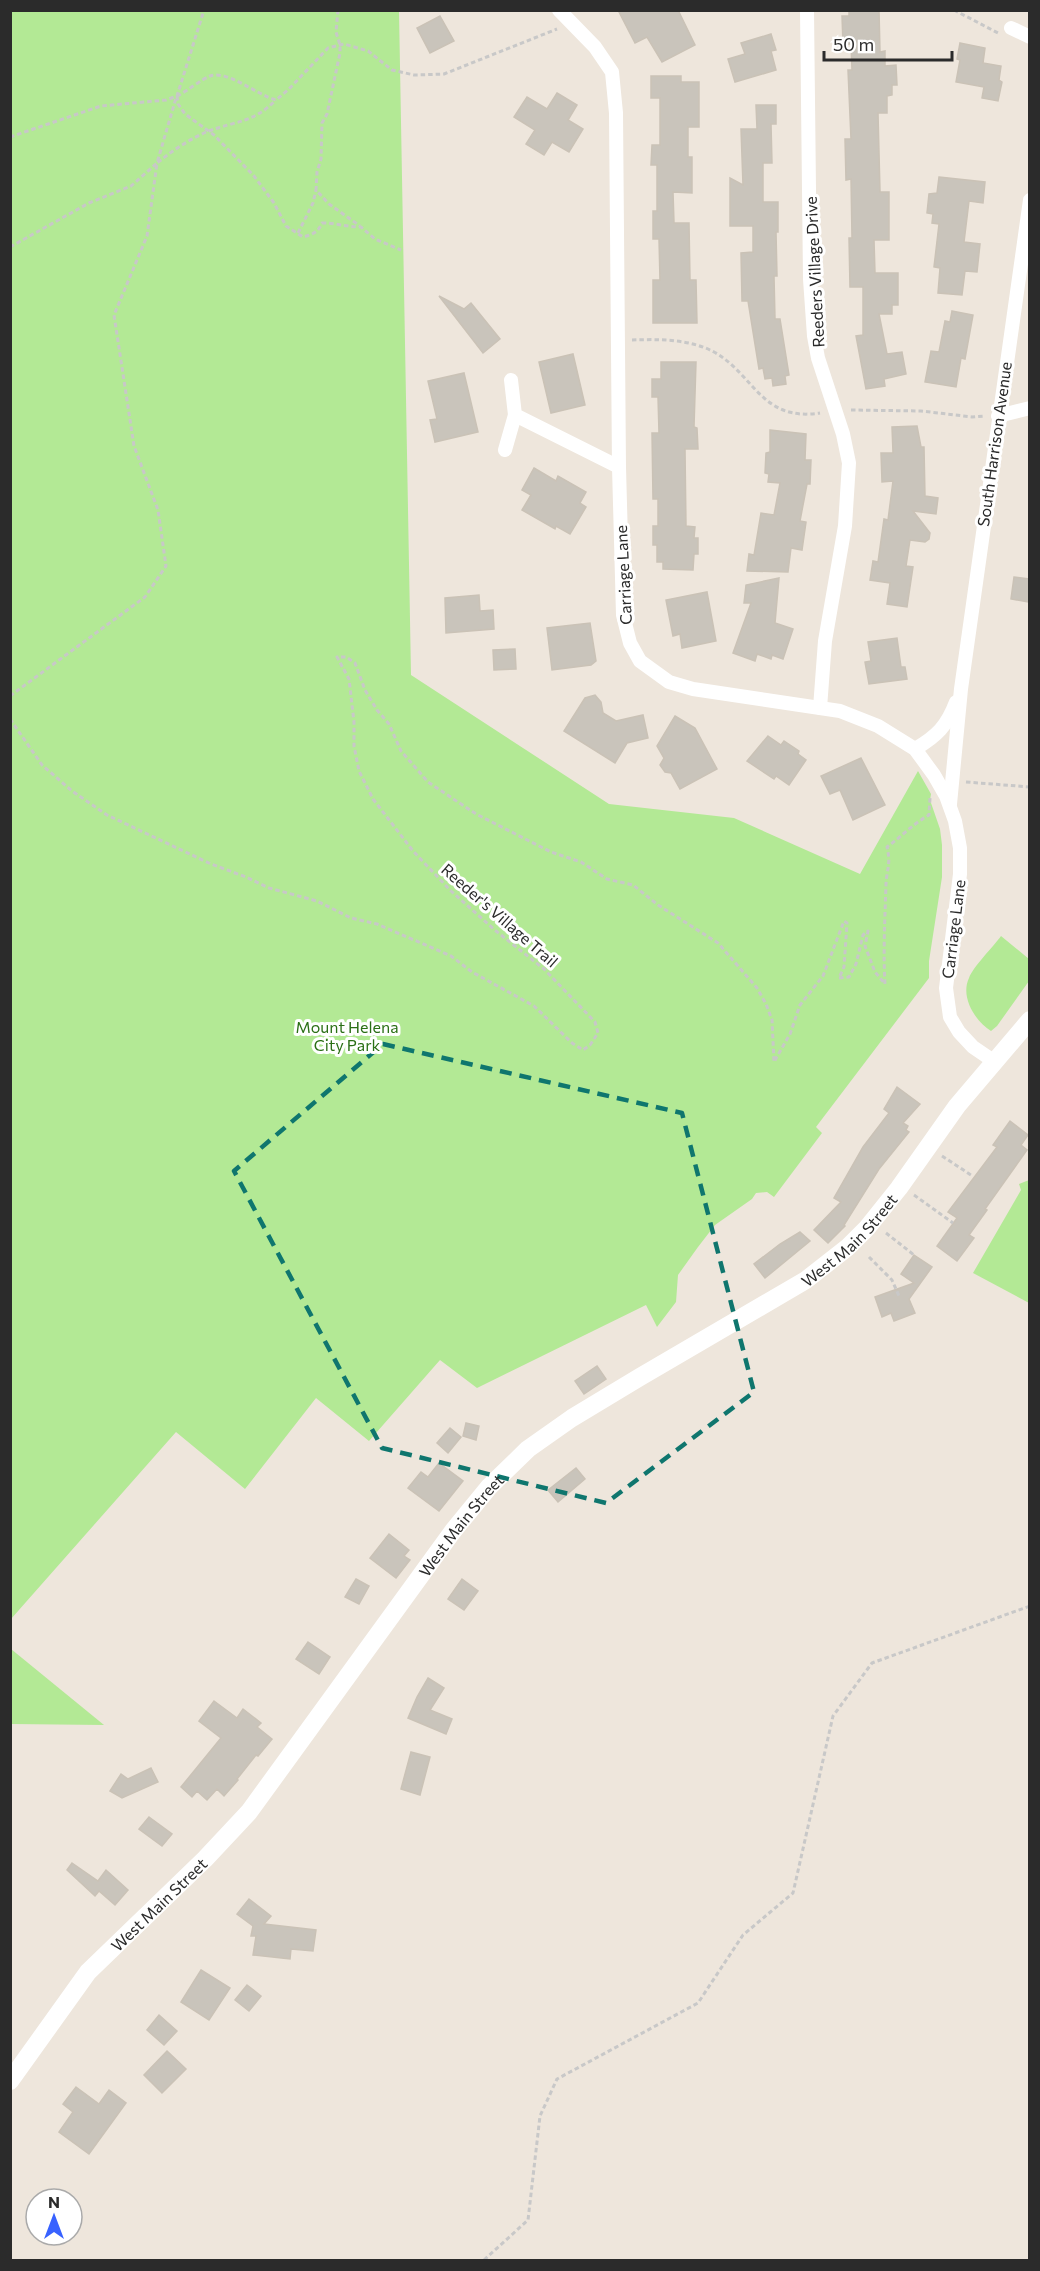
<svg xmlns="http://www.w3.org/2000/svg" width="1040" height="2271" viewBox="0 0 1040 2271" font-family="Commissioner,sans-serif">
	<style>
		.green { fill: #b3e995 }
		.building { fill: #c9c4bb; stroke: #cac2b6; stroke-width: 1.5 }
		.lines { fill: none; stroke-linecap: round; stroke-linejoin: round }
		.path { stroke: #c8c8c8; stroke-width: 3; stroke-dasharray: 4.5 3; stroke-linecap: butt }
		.street { stroke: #fff; stroke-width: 14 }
		.secondary { stroke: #fff; stroke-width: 18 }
		.marked { fill: none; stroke: #0f766e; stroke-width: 4.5; stroke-dasharray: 12 8; stroke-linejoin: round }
		.labels { text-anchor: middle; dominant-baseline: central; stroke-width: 6; stroke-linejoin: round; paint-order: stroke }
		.street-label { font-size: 16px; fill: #2b2b2b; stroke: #fff }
		.park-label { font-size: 16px; fill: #2a6f15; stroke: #fff }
	</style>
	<rect width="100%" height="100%" fill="#eee6dc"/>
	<g class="green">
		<polygon points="11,10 399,11 411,675 609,804 734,818 860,874 918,771 931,794 930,800 940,829 942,845 942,877 929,961 929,978 816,1127 822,1133 774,1197 767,1192 756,1193 752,1199 715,1225 698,1247 678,1275 676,1302 657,1327 646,1305 477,1388 440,1360 369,1441 316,1398 245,1489 176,1432 11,1619"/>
		<path d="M1001,936L1029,959V981L997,1026L991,1031C975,1021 960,997 969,978C973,967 993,947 1001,936Z"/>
		<polygon points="1029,1180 1030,1180 1029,1303 973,1273 1021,1190 1019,1184"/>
		<polygon points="11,1649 104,1725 11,1724"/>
	</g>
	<g class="building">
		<polygon points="618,10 678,10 695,45 662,62 647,37 635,43"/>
		<polygon points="849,10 879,10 880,52 885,51 885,66 896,65 897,85 892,85 892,95 887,96 887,113 878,113 880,192 889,192 889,240 874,240 875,273 898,273 898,305 892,305 892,314 879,314 887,354 902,352 906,374 884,379 885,386 866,389 856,336 863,335 863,287 850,287 849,238 852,238 851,179 846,180 845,139 851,139 848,70 852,70 851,44 843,44 842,16 849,16"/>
		<polygon points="440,16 454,41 430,53 417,28"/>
		<polygon points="771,34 776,50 771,51 776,70 735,82 728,59 745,54 741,43"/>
		<polygon points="960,43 985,48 983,63 1001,66 999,80 1002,82 998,101 982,98 984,87 956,82 960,60 957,59"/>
		<polygon points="651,76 681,76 681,82 699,82 699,127 688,127 688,157 692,157 692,193 673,192 674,223 689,223 690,280 696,280 697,323 653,323 653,280 660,280 659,239 653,239 653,211 657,211 657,165 651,165 652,145 660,145 660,98 651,98"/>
		<polygon points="557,93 577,105 568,120 583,129 569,152 552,142 544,155 526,144 535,130 514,117 527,97 547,109"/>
		<polygon points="756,105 776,105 776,124 771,124 772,163 763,163 763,202 778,202 778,232 776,232 777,276 774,276 775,319 780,319 789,375 785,376 786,384 773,386 772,378 765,379 763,368 759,369 748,301 742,301 741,253 753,252 753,226 730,226 730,178 743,185 741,129 757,129"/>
		<polygon points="939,177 985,182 983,203 969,201 964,242 980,244 977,272 965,271 962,295 938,293 940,268 934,267 939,224 932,223 933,214 927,213 929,194 937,193"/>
		<polygon points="439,296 464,309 471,303 500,339 483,353"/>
		<polygon points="952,311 973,315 965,359 961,358 956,387 925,382 931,351 939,352 945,321 950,322"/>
		<polygon points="573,354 585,405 551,413 539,362"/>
		<polygon points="661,362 696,362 694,427 697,428 698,449 685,449 686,526 695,527 694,538 698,538 698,554 694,554 693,570 663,569 663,562 657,562 657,545 653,545 653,526 658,526 658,499 653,499 652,433 659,433 658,397 652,397 652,379 661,379"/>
		<polygon points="464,373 478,432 435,442 430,420 437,419 428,381"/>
		<polygon points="917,426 921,447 924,447 925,496 938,498 936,514 913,511 930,533 929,539 925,542 910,540 906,566 913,567 907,607 887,604 890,583 870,580 873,561 878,562 884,519 888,520 893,481 882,482 881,453 893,453 892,427"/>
		<polygon points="770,430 806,434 805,460 811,460 810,484 807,484 800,521 806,522 802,550 791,548 788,572 747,571 749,554 754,555 761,513 774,515 780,483 768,482 769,474 765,473 766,453 770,452"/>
		<polygon points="534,468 556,481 558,476 586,492 580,503 586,507 570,534 556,526 555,529 522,510 531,495 522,490"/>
		<polygon points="1014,577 1029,579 1029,602 1011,599"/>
		<polygon points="779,578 775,623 793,629 783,659 772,655 771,659 757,654 755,661 733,653 751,603 744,603 746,585"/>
		<polygon points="707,592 716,641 682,648 680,634 673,636 666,600"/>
		<polygon points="479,595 480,611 493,610 494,629 446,633 445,598"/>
		<polygon points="590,623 596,661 591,665 552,670 547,628"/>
		<polygon points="897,638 901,667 905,667 907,679 869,684 865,662 871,661 868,642"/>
		<polygon points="515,649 516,669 494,670 493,650"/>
		<polygon points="595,695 601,702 603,713 616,721 643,715 648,738 627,743 615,763 564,731 585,698"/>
		<polygon points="675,716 695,728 717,769 680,789 671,773 665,772 660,765 664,758 657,746"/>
		<polygon points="768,736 781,745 784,741 799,751 798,754 806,760 789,785 776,776 774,779 747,761"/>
		<polygon points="861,758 885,805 853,820 840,790 830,794 821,776"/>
		<polygon points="897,1087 920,1104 903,1123 908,1126 906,1130 909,1132 879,1169 844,1225 845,1226 828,1243 814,1230 841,1202 834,1198 863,1147 889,1113 884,1109"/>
		<polygon points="1010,1121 1028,1135 1021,1145 1027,1150 985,1209 987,1210 969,1235 974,1238 957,1261 937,1246 957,1218 948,1212 997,1147 993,1145"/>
		<polygon points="800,1232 810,1241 765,1278 754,1264 780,1244"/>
		<polygon points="914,1255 932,1267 909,1299 915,1313 894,1321 891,1313 882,1317 875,1297 914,1283 901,1274"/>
		<polygon points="597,1366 606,1379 584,1394 575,1381"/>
		<polygon points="466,1423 479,1426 476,1440 463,1436"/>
		<polygon points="450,1428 461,1437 448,1453 437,1443"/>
		<polygon points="439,1463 463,1481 439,1511 408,1488 421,1472 428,1477"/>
		<polygon points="576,1468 585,1479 558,1502 548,1490"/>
		<polygon points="389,1534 409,1550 404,1556 410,1560 396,1578 370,1558"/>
		<polygon points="356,1579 369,1586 359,1604 345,1597"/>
		<polygon points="462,1579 478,1591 464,1610 448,1599"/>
		<polygon points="308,1642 330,1657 319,1674 296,1659"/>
		<polygon points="428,1678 444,1688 430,1710 452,1719 446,1734 408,1718 417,1697"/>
		<polygon points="214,1701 237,1718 243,1709 261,1723 257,1727 272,1739 258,1756 256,1755 237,1779 238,1780 224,1796 217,1789 207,1800 197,1791 192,1797 181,1787 221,1738 199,1721"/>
		<polygon points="411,1752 430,1757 420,1795 401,1789"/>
		<polygon points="151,1768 158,1782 122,1798 110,1791 121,1774 128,1779"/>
		<polygon points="149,1817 172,1834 162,1846 139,1829"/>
		<polygon points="72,1863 98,1881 106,1870 128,1890 115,1905 99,1891 95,1896 67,1870"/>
		<polygon points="249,1899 271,1916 264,1924 316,1930 313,1951 291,1949 290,1959 253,1955 256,1936 251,1936 253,1926 237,1914"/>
		<polygon points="201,1970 230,1988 209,2020 181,2002"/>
		<polygon points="247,1985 261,1996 249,2011 235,2000"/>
		<polygon points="159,2015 177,2031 164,2045 147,2030"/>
		<polygon points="167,2051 186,2069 162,2093 144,2075"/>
		<polygon points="76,2087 99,2104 109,2090 126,2103 89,2154 59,2132 73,2112 63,2104"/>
	</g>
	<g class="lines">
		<g class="path">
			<polyline points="338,10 336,32 340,45 340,53 327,114 322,123 321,159 317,172 316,190 329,204 360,226"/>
			<polyline points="954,10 998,33"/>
			<path d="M177,96C187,91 202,79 210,76C228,70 257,95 276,100L289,89L328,48L344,44L368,51L392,70L414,75L444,74L557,29"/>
			<path d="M177,96L178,104L185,114L214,135L254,176L274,203L286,226L303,237C314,234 318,232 322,223C336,223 347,227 361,227L375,239L401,250"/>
			<polyline points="10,137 101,106 166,100 177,96 204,10"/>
			<polyline points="298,233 313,203 316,190"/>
			<polyline points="10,247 89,203 131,186 157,163 176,98"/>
			<path d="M632,340C659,339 690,339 714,352C755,375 761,422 820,413"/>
			<polyline points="851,410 921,411 972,417 985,416"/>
			<path d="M10,696L145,597L166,566L158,510L134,446L114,315L147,236L157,163C172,151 191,138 209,131C238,120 251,124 276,100"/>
			<polyline points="10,719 42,765 72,791 107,815 211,864 246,877 269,888 317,901 351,918 377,924 451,956 472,972 534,1006 572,1043 583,1050 590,1045 598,1033 595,1022 544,969 496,931 451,891 413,851 373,799 359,771 354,746 354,722 349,679 337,657 346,657 355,663 365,690 377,710 389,724 401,751 428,782 476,814 551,852 581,862 607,879 633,885 658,905 718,943 757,988 766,1004 772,1020 774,1062 790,1034 800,1005 823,976 844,921 847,923 844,967 839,978"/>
			<polyline points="966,782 1030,787"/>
			<path d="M839,978L849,977L856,964L863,935L868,931L865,946L875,972L885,984C883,951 885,918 886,884C887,868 891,864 887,847C902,836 913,824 929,815L930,798"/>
			<polyline points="942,1156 971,1175"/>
			<polyline points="914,1195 953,1223"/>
			<polyline points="886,1233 914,1255"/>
			<polyline points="869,1257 892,1280 899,1296"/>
			<polyline points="484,2260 528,2220 540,2116 557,2079 698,2003 743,1935 793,1893 833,1716 872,1663 1030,1606"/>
		</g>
		<g class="street">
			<polyline points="559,10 595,47 612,72 616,113 619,467 623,615 630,643 640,661 669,682 693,689 840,711 878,726 915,749 934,775 946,796 955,821 960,848 960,874 946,988 950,1017 959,1032 973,1047 995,1062"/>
			<polyline points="807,10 810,279 814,336 818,358 843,434 849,463 845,526 825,641 820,708"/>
			<polyline points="1011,28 1030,37"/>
			<polyline points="511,380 515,415 619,467"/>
			<polyline points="998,416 1030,408"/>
			<polyline points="505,450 515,415"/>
			<path d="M915,749C937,736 947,726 956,702"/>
			<polyline points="950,804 961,689 1030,200"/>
		</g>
		<path class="secondary" id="s1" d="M10,2081L88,1972L205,1859L249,1812L453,1531L489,1487L528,1449L572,1418L640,1377L806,1280L848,1247L867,1228L899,1188L957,1106L1030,1020"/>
	</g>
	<path class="marked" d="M383,1044L682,1113L754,1392L606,1503L382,1448L234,1171Z"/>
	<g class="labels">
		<g class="street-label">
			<text transform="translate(814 272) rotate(-93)">Reeders Village Drive</text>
			<text transform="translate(994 444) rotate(-82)">South Harrison Avenue</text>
			<text transform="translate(623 575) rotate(-93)">Carriage Lane</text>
			<text transform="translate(500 915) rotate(41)">Reeder's Village Trail</text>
			<text transform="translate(953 929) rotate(-83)">Carriage Lane</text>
			<text stroke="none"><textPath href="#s1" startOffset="1204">West Main Street</textPath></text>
			<text stroke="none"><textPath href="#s1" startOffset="718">West Main Street</textPath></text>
			<text stroke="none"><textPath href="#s1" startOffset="232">West Main Street</textPath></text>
		</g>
		<g class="park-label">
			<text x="347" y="1026">Mount Helena<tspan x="347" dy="18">City Park</tspan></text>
		</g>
	</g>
	<rect width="1040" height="2271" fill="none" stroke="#2b2b2b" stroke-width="24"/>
	<g transform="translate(54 2217)"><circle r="28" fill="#ffffff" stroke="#aaaaaa" stroke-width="1.5"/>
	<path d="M0-4.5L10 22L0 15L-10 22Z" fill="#3862ff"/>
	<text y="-9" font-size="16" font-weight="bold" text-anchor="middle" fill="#2b2b2b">N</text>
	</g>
	<path d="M824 51v9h128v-9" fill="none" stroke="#2b2b2b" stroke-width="3"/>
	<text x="833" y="51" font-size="18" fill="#2b2b2b" stroke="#ffffff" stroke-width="4.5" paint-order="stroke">50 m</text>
</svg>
